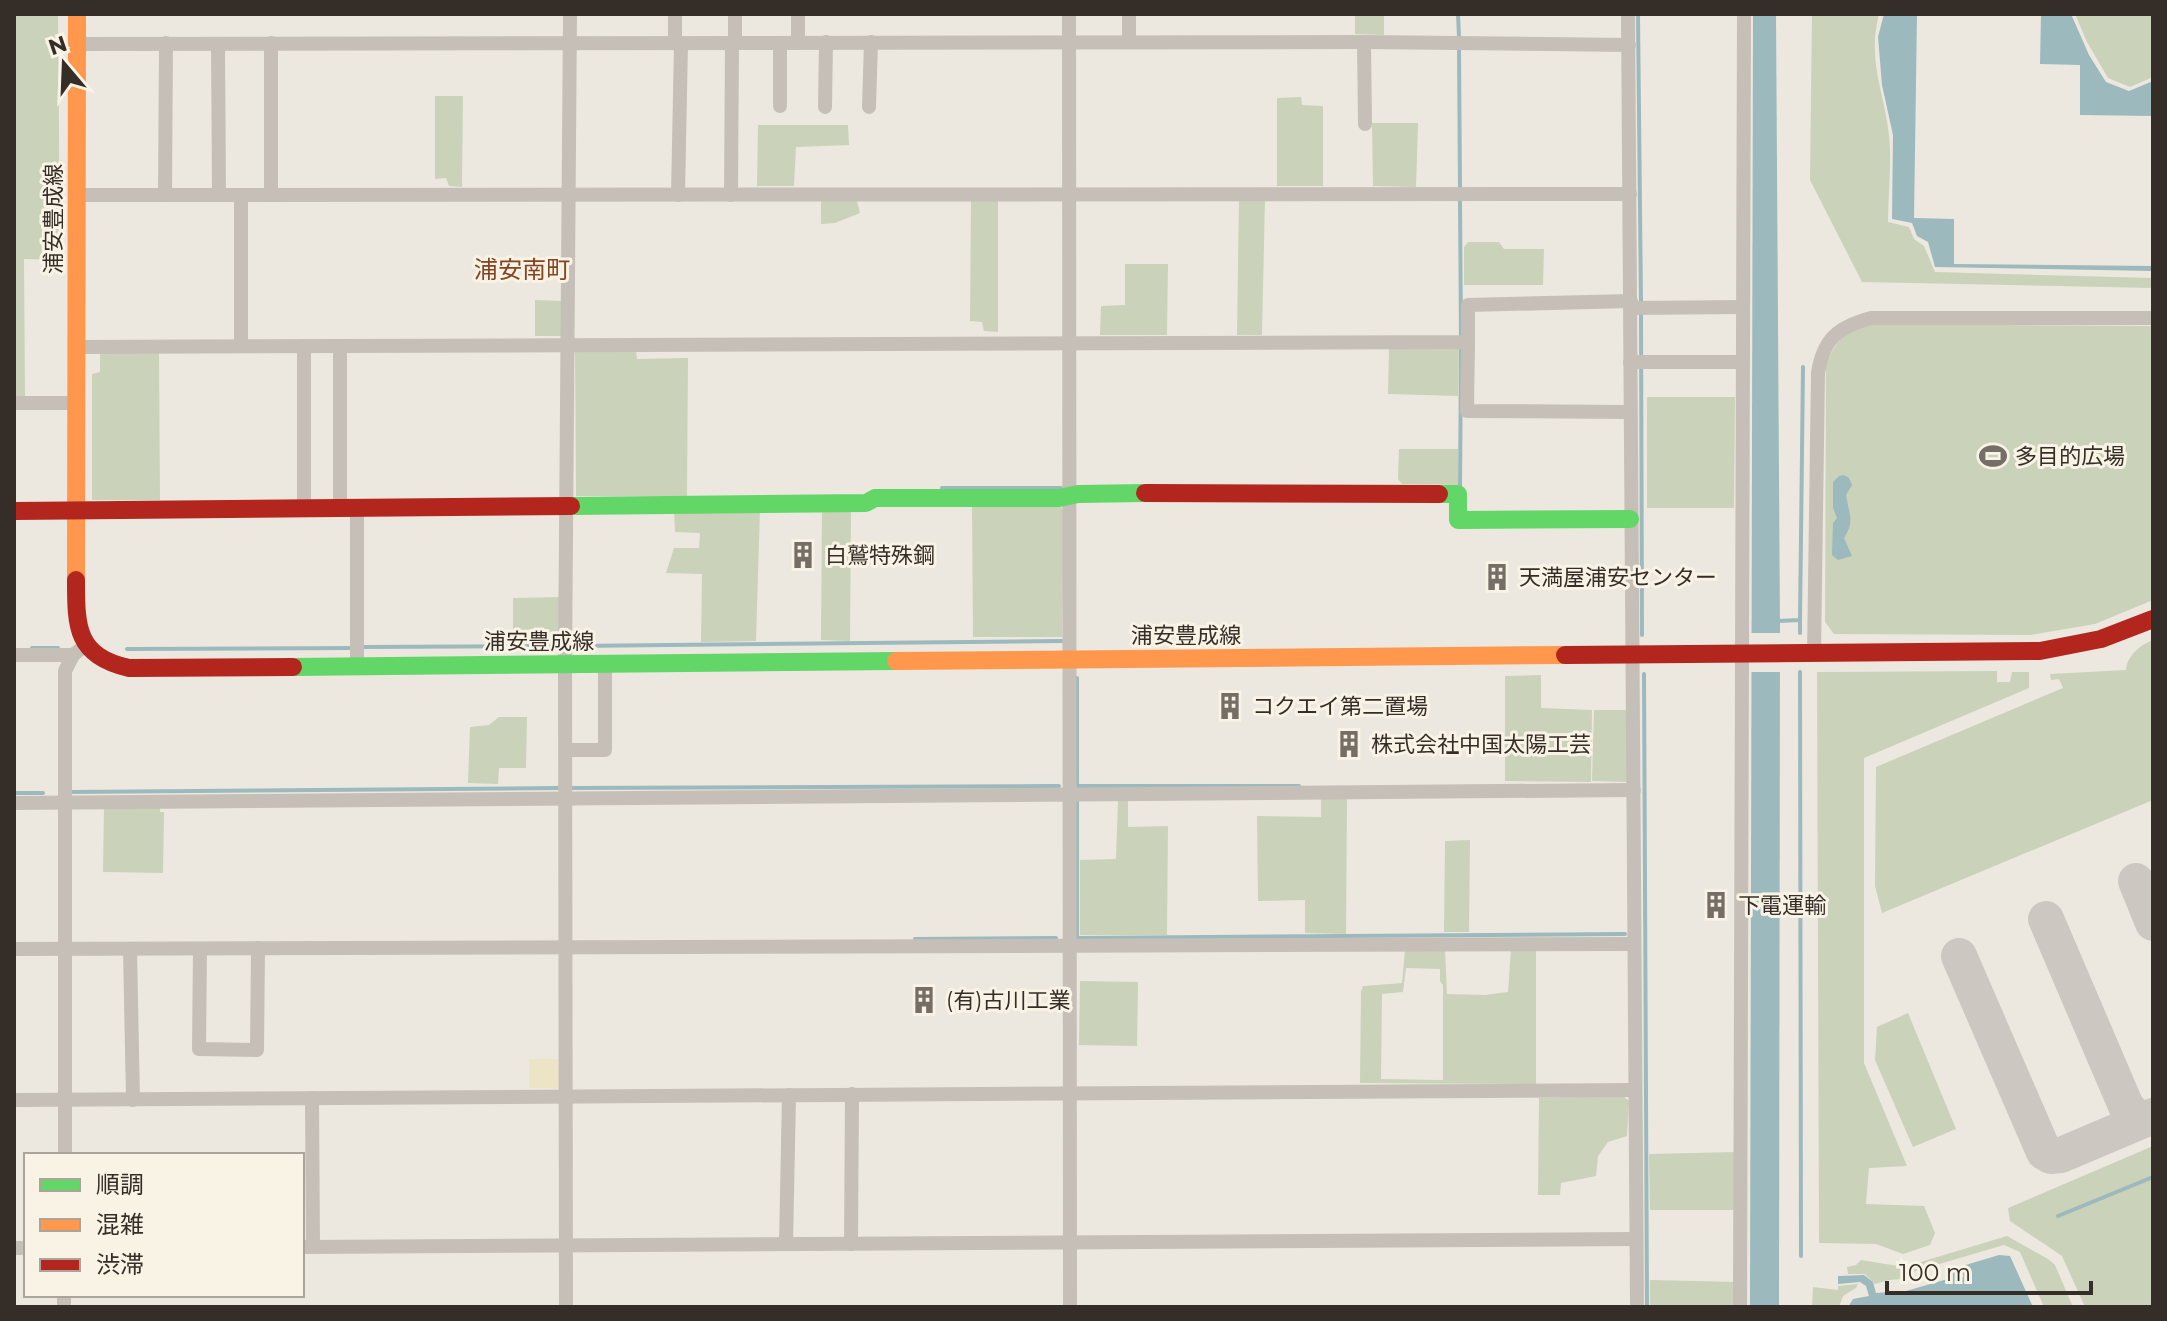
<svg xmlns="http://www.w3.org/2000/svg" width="2167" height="1321" viewBox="0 0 2167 1321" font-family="Montserrat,'Noto Sans JP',sans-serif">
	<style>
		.green { fill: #cad2b9; fill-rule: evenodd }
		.sand { fill: #ede3c5 }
		.water { fill: #9cb9bd }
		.pier { fill: #ece8df }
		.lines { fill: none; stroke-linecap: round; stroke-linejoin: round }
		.stream { stroke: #9cb9bd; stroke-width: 4 }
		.taxiway { stroke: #ccc8c1; stroke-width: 36 }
		.street { stroke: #c5bfb8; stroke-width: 14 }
		.fast { stroke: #63d668; stroke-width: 18 }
		.slow { stroke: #ff974d; stroke-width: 18 }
		.jam { stroke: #b3261e; stroke-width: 18 }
		.labels { text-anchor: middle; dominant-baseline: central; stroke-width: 6; stroke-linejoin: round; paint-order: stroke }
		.street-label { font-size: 22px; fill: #352d27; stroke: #f9f3e6 }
		.poi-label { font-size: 22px; fill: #352d27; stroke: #f9f3e6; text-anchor: start }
		.neighbourhood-label { font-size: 24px; fill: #834421; stroke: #f9f3e6 }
	</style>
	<rect width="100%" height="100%" fill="#ece8df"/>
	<g class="green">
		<polygon points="14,14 58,14 60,260 24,259 25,396 14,396"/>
		<polygon points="1355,14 1384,14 1384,35 1355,34"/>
		<path d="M1812,14H1879C1867,61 1884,91 1889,135C1892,163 1888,194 1888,222L1909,227L1914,239L1924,246L1935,272L2153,278V288L1862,282L1810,180Z"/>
		<polygon points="2075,14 2153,14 2153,77 2130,87 2108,78 2087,42"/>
		<polygon points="435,96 463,96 462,187 449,186 446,178 435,179"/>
		<polygon points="1301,97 1302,105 1323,106 1323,186 1277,186 1277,98"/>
		<polygon points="1372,123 1418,123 1416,187 1373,186"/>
		<polygon points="758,125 848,125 849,145 796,147 794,186 757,186"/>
		<polygon points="1239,199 1265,199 1262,335 1237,335"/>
		<polygon points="998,200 998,332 984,331 982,322 970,321 971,201"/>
		<polygon points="821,201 857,201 860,213 835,223 821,224"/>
		<polygon points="1468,242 1499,242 1504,249 1544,249 1543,285 1464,285 1464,247"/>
		<polygon points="1125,264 1168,264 1167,335 1100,335 1101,306 1125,305"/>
		<polygon points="535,300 562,301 561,336 535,336"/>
		<path d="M1875,324L2153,326V600L2095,624L2030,635L1834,634L1825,622L1826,364C1838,337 1846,330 1875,324Z"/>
		<polygon points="1459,347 1458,396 1388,394 1389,349"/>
		<polygon points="575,350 636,350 637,359 688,358 687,496 576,496"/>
		<polygon points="100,352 159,352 160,500 92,500 92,374 100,372"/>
		<polygon points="1647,397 1735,397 1734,508 1647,508"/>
		<polygon points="1399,449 1458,449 1458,485 1402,484 1398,479"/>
		<polygon points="972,505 1061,507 1064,512 1062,637 973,637"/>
		<polygon points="851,506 850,641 821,640 822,507"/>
		<polygon points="674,508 760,509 756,641 701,642 702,574 666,573 674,548 699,548 700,533 675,532"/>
		<polygon points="562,597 560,644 513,643 513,598"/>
		<path d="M2153,640V800L1882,913L1875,886L1876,767L2063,688L2059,679L2051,680L2050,674L2126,670C2127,656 2140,645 2153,640Z"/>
		<polygon points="1997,671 1997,682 2010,682 2012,672 2029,672 2029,688 1864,758 1864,1063 1907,1166 1869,1168 1866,1204 1924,1206 1935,1233 1930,1245 1903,1254 1876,1244 1819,1243 1817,672"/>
		<polygon points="1541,675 1541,708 1592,710 1591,782 1505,781 1505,676"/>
		<polygon points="1594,710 1627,710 1627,782 1592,781"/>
		<polygon points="499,717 527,717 526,768 499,768 498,784 468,783 470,727 489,725"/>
		<polygon points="1321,799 1347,799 1346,934 1305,933 1305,900 1258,901 1257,816 1321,817"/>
		<polygon points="1118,800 1128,800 1128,827 1168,826 1167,935 1080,935 1080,860 1116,859"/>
		<polygon points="160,806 160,812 164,812 163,873 103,872 104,807"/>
		<polygon points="1470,840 1469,932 1444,932 1445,841"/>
		<path d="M1511,949H1536V1084L1360,1083L1361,991L1363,986L1402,983L1405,950H1445L1447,994L1485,995L1508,992ZM1406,968L1440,969V981L1443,985V1080L1381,1079L1382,994L1403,992Z"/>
		<polygon points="1080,981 1138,982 1137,1046 1079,1045"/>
		<polygon points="1908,1013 1956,1129 1913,1147 1875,1060 1877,1027"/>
		<polygon points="1623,1096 1629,1101 1627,1136 1608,1142 1598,1156 1596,1176 1561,1183 1560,1195 1538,1195 1539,1098"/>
		<polygon points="2153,1146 2153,1307 2085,1307 2062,1256 2010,1221 2008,1208"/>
		<polygon points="1737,1152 1737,1210 1650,1210 1649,1154"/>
		<polygon points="2007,1236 2048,1259 2055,1265 2073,1307 2044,1307 2020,1252 2004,1245 1912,1272 1914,1278 1889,1280 1875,1284 1865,1274 1848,1274 1847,1267 1856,1265 1861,1260 1904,1267"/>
		<polygon points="1650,1280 1737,1282 1736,1307 1650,1307"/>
		<polygon points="1858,1284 1856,1288 1843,1296 1839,1307 1812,1307 1813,1287 1838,1290 1838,1286"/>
	</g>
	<rect class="sand" x="529" y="1059" width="31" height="29"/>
	<g class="water">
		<polygon points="1753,14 1776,14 1780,629 1779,1307 1750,1307"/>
		<polygon points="1884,14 1917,14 1914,218 1954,219 1954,264 2153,266 2153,271 1935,267 1928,242 1917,236 1912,223 1892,219 1893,135 1882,85 1878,37"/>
		<polygon points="2041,14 2071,14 2089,55 2106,82 2129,91 2153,81 2153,116 2080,115 2080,65 2040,64"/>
		<path d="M1844,475L1849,478L1852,485L1846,495C1849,514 1855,521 1844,538L1852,556L1838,560L1832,555L1833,523L1837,518L1833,508V482L1839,476Z"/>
		<polygon points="1999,1255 2010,1256 2033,1307 1848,1307 1853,1299 1869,1296 1866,1286 1860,1282 1838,1284 1838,1276 1864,1275 1873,1282 1876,1293 1906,1291 1951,1278 1949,1270"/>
	</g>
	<rect class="pier" x="1749" y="633" width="35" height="39"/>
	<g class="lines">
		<g class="stream">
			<polyline points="1458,14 1459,37"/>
			<polyline points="1638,14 1641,304"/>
			<polyline points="1459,49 1460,190"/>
			<polyline points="1460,201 1461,338"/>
			<polyline points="1641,312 1642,635"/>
			<polyline points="1460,487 1461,350"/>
			<polyline points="942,488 1061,488"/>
			<polyline points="1800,620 1800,633"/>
			<polyline points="1778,621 1800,620 1803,367"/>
			<polyline points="573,646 1062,641"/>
			<polyline points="362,647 557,646"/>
			<polyline points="32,648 58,648"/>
			<polyline points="127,649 353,648"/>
			<polyline points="1800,672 1801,1256"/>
			<polyline points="1644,674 1647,1307"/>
			<polyline points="1077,678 1077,786 1299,786"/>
			<polyline points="571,788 1059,786"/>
			<polyline points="71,792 559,788"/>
			<polyline points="14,793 43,793"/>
			<polyline points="1077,802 1077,938 1625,934"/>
			<polyline points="915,939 1056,938"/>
			<polyline points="2058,1216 2153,1177"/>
		</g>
		<g class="taxiway">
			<polyline points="2136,881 2153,923"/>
			<polyline points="2046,919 2126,1106 2135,1117 2148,1118"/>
			<polyline points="1959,956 2044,1152 2051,1156 2061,1155 2153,1116"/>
		</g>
		<g class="street">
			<polyline points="1069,14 1070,1307"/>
			<polyline points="1129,14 1129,42"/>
			<polyline points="1628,14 1637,1307"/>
			<polyline points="735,42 735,14"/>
			<polyline points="798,42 798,14"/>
			<polyline points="1364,42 1365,124"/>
			<polyline points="675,43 675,14"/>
			<polyline points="78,44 1364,42 1629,45"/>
			<polyline points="218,44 219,195"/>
			<polyline points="780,106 780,43"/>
			<polyline points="825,107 826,42"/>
			<polyline points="869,107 871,42"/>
			<polyline points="76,195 1630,194"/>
			<polyline points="165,195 166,43"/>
			<polyline points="271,195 271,43"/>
			<polyline points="678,195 681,43"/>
			<polyline points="731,195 732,42"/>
			<polyline points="1631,308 1742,307"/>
			<polyline points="1468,342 1467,411 1630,412"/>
			<polyline points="241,346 241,195"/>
			<polyline points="304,346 304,507"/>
			<polyline points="340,346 340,507"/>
			<polyline points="77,347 1468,342 1468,305 1631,301"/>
			<polyline points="1630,362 1742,362"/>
			<polyline points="14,403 77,403"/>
			<path d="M1814,654L1818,373C1823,339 1838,327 1871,318H2153"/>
			<polyline points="14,655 73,655"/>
			<polyline points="357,666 357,507"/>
			<polyline points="566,750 605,750 605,665"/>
			<polyline points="14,803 1634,790"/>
			<polyline points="14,949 1634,944"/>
			<polyline points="130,949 133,1100"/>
			<polyline points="200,949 199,1049 257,1050 258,948"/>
			<polyline points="312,1098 313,1247"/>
			<polyline points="14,1100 1635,1090"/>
			<polyline points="65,1155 65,671 73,655 86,645"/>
			<polyline points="786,1244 789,1095"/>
			<polyline points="851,1244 852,1094"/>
			<polyline points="302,1247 1636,1239"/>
			<polyline points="14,1248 26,1248"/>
			<polyline points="64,1295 64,1307"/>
			<polyline points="566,1307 565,665 570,14"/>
			<polyline points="1740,1307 1744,14"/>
		</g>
		<g class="fast">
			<polyline points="1439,494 1458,494 1458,520 1630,519"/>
			<polyline points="571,506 866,503 875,498 1059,498 1078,494 1145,493"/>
			<polyline points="293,667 896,661"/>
		</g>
		<g class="slow">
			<polyline points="76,580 77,14"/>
			<polyline points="896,661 1565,655"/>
		</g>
		<g class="jam">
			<polyline points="1145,493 1439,494"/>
			<polyline points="14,511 571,506"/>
			<path d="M76,580C76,627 76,656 129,668L293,667"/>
			<polyline points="1565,655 2040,651 2101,639 2153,619"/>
		</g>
	</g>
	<defs>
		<g id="stadium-bare" transform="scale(2.16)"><path d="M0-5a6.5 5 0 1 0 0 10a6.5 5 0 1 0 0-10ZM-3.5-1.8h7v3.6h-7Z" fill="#756e67" stroke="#f9f3e6" stroke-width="2.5" paint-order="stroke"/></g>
		<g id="building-bare" transform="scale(2.16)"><path d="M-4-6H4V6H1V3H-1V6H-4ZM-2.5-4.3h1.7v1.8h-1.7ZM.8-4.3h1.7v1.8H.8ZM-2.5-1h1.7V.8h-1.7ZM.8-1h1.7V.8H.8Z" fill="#756e67" stroke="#f9f3e6" stroke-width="2.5" paint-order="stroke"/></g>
	</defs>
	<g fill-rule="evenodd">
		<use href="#stadium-bare" x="1993" y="456"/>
		<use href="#building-bare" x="803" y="555"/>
		<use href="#building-bare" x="1497" y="577"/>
		<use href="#building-bare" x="1230" y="706"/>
		<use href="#building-bare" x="1349" y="744"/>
		<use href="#building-bare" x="1716" y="905"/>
		<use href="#building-bare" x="924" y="1000"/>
	</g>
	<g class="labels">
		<g class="street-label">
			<text transform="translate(53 219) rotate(-90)">浦安豊成線</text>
			<text x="1186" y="635">浦安豊成線</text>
			<text x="539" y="641">浦安豊成線</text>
		</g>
		<g class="poi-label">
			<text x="2015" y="456">多目的広場</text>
			<text x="825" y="555">白鷲特殊鋼</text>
			<text x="1519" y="577">天満屋浦安センター</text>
			<text x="1252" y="706">コクエイ第二置場</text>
			<text x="1371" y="744">株式会社中国太陽工芸</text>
			<text x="1738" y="905">下電運輸</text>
			<text x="946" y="1000">(有)古川工業</text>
		</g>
		<g class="neighbourhood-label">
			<text x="522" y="269">浦安南町</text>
		</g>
	</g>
	<rect width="2167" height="1321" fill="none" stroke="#352d27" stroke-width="32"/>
	<rect x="24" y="1153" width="280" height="144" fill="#f9f3e6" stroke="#aba49a" stroke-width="2"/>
	<rect x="40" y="1179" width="40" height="12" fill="#63d668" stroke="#aba49a" stroke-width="2"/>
	<text x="96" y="1193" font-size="24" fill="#352d27">順調</text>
	<rect x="40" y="1219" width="40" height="12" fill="#ff974d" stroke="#aba49a" stroke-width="2"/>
	<text x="96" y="1233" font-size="24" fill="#352d27">混雑</text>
	<rect x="40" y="1259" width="40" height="12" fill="#b3261e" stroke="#aba49a" stroke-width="2"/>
	<text x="96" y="1273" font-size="24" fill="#352d27">渋滞</text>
	<g transform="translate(64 64) rotate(341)" stroke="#f9f3e6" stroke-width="6" paint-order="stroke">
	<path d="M0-6L14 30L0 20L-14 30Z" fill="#352d27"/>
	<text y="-12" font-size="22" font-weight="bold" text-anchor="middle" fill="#352d27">N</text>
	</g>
	<path d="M1887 1281v12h204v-12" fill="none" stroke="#352d27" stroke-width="4"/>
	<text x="1899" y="1281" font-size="24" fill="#352d27" stroke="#f9f3e6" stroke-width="6" paint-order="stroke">100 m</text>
</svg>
